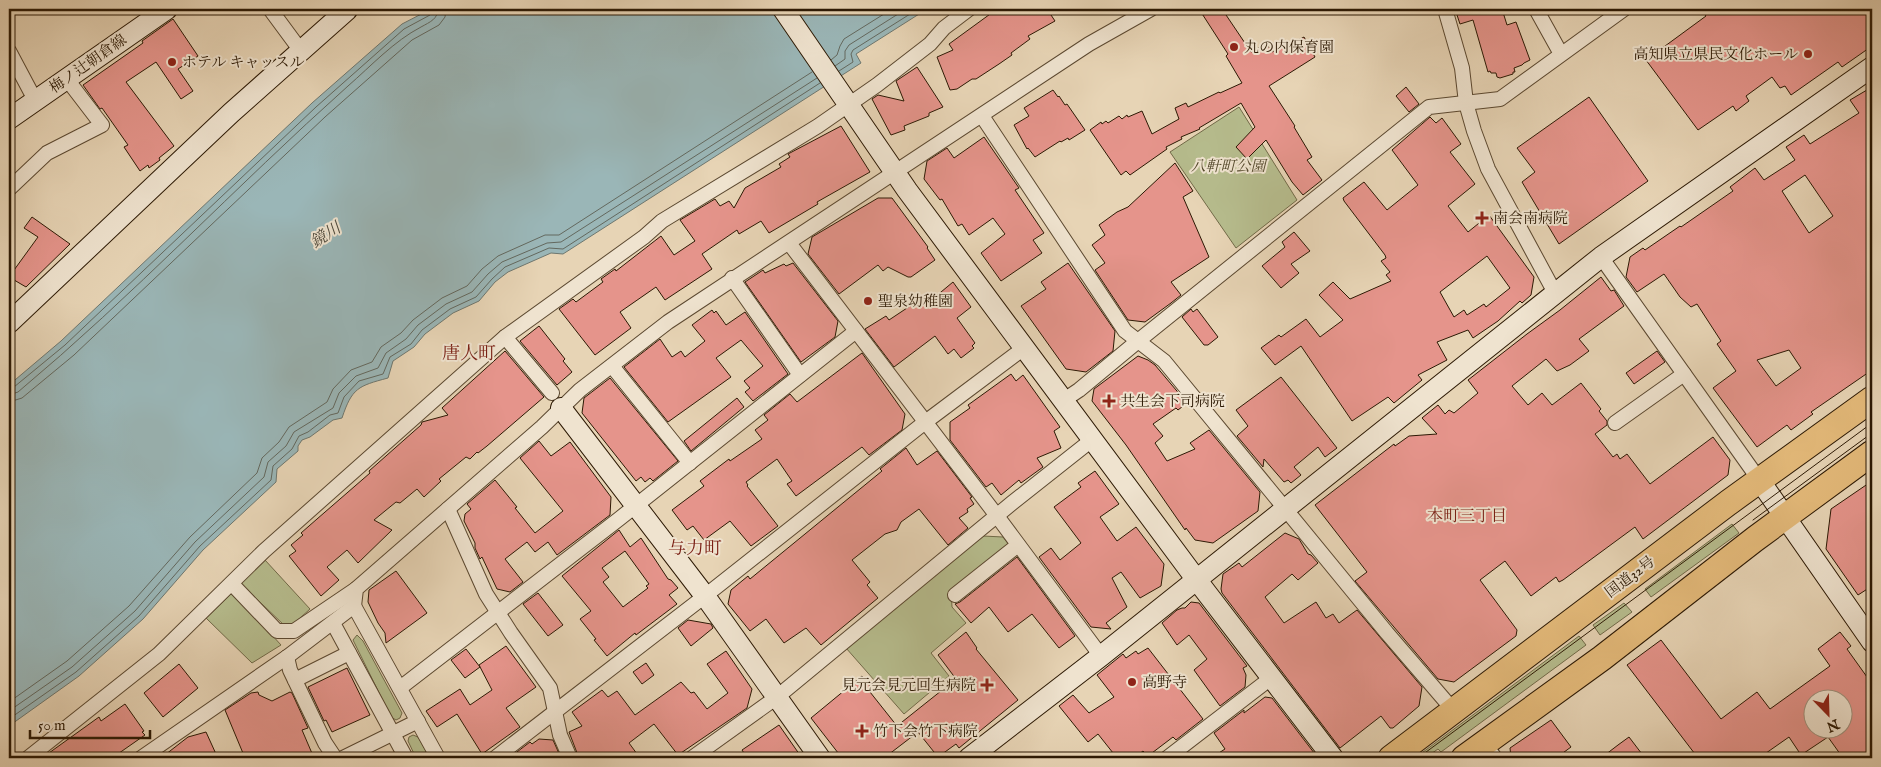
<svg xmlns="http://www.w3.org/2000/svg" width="1881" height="767" viewBox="0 0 1881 767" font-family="'IM FELL English','Noto Serif JP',serif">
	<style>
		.green { fill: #b6bc8d; stroke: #716a48 }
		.water { fill: #9ab6b7; stroke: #6e776f }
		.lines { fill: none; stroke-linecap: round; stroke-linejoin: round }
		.shore { stroke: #63685e; stroke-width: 1 }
		.building { fill: #e5948b; stroke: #2c1904; fill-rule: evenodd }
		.street-casing { stroke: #5b4830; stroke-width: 16 }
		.secondary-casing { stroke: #2c1904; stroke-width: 22 }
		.highway-casing { stroke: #2c1904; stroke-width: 27 }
		.street { stroke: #efe3cf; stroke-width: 14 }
		.secondary { stroke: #efe3cf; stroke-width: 20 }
		.highway { stroke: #e4ba7a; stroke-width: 25 }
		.tram { stroke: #2c1904; stroke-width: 1 }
		.poi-dot { fill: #8f2418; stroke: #efe3cf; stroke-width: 2 }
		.labels { text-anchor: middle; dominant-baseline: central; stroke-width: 4; stroke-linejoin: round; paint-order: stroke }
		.poi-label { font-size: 15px; fill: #2c1904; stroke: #efe3cf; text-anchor: start }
		.street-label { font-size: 15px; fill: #2c1904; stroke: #efe3cf }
		.park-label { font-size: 15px; font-style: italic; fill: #554a2d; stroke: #efe3cf }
		.water-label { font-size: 16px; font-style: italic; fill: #4d483a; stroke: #efe3cf }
		.neighbourhood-label { font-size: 16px; fill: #7a1f14; stroke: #efe3cf }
		.quarter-label { font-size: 18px; fill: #7a1f14; stroke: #efe3cf }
	</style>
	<rect width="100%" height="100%" fill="#e7d4b5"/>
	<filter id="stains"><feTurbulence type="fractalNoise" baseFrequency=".004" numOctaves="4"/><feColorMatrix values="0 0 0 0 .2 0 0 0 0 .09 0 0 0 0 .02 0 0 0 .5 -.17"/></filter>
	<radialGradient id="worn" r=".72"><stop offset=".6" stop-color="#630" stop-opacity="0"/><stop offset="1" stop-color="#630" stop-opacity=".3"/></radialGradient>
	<g class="green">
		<polygon points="1239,107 1297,200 1236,248 1170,152"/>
		<polygon points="1732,524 1739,533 1651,597 1645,589"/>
		<polygon points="983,536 1003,537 1009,545 951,590 952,607 966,623 931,653 949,676 904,714 846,648"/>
		<polygon points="265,560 310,609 290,627 285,626 241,584"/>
		<polygon points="233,592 281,645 252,663 206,618"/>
		<polygon points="1624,603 1632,612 1600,635 1593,625"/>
		<polygon points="357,635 363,641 402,713 400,718 396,720 391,717 353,640"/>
		<polygon points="1579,636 1586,645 1441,752 1438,749 1425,758 1415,758"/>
		<polygon points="413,735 418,737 430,758 416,758 408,741 409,737"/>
	</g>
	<path class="water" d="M431,9H927L856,54L861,63L563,254L551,253L508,272L495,282L479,301L453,313L425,334L414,347L393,361L388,378C358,386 352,388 342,418L333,420L310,437L302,440L298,446V451L277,469L276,482L203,550L143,619L79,676L9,726V385L61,341L312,103L402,24Z"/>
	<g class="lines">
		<g class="shore">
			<polyline points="831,60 837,55 840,46 844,39 892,9"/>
			<polyline points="835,66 845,59 845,51 849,45 906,9"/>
			<polyline points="839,71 853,62 851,54 853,50 918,9"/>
			<polyline points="9,388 14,387 65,345 316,107 404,29 430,15 432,9"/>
			<path d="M9,395L18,392C133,296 236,186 348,86C371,66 394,41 421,27C430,22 438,19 438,9"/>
			<polyline points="9,402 22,398 74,355 325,117 412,40 439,25 445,17 446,9"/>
			<polyline points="9,702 67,661 129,606 190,537 257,473 262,458 279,442 289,427 327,402 333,389 351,370 372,362 381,347 401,333 413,320 442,298 467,286 482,269 498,256 545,235 559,235 812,72"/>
			<polyline points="9,711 72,667 135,611 195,542 264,477 268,462 286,446 294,432 333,408 339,393 356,376 378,368 386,353 406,339 418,325 446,304 472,292 488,274 502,262 547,243 561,242 817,78"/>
			<polyline points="9,719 76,672 139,616 200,546 271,480 273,466 292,449 299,436 308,432 330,415 338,413 344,397 359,381 383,374 390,357 411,344 422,330 450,309 476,297 492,279 505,267 549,248 563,249 820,83"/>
		</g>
	</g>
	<g class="building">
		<polygon points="997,9 1047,9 1055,21 1028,36 1030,39 1011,53 1012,55 999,64 976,79 972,79 957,89 950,90 937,57 953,50 949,44"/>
		<polygon points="1199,9 1222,9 1251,52 1262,46 1264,48 1268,46 1272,52 1284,45 1285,47 1304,37 1315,57 1269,86 1295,126 1294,127 1312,157 1307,160 1322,180 1303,195 1292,182 1266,140 1247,159 1236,147 1255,127 1241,103 1199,128 1200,129 1181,137 1182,139 1166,147 1167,149 1130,175 1126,171 1121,175 1090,130 1101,122 1102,124 1106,121 1108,123 1119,116 1122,119 1127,115 1128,117 1142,111 1152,134 1179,119 1175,108 1186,103 1188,107 1219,92 1220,93 1242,83 1226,56 1228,54"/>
		<polygon points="1455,9 1502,9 1507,25 1516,22 1530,60 1524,63 1522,65 1514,68 1515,72 1513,72 1513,74 1500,78 1497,77 1496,73 1491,73 1490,71 1488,72 1473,20 1460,24"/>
		<polygon points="1701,9 1872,9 1872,46 1842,67 1838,62 1791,95 1785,86 1780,88 1772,77 1746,96 1749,101 1736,111 1733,106 1698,130 1646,60 1706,16"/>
		<polygon points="173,19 198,56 178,69 193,91 181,99 156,62 126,82 174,146 159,158 160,160 149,168 148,165 140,171 124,147 128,145 102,108 100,109 83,85 143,43 142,41"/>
		<polygon points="917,67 943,107 929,113 929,116 904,126 905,130 891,135 872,99 878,95 904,101 896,81"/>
		<polygon points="1406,87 1419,104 1409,112 1396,96"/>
		<path d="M1872,87V370L1811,412L1813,414L1791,430L1787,425L1757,447L1713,388L1736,371L1717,344L1721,341L1697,304L1691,307L1680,297L1664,274L1637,292L1626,277L1630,257L1643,248L1645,250L1680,226L1681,227L1733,191L1730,187L1755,168L1764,180L1795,160L1786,147L1804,135L1810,144L1859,113L1850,100ZM1805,175L1833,216L1809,233L1782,191ZM1789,350L1801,368L1776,386L1757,360Z"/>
		<polygon points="1053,90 1058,97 1059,96 1065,105 1067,104 1085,130 1069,140 1068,138 1061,142 1060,141 1035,157 1028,148 1027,149 1014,125 1029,116 1024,108"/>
		<polygon points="1589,97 1648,181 1559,244 1522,182 1535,172 1517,148"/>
		<path d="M1430,117L1436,123L1442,118L1461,144L1450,152L1475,184L1448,206L1468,232L1489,215L1534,277L1531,295L1522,303L1520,301L1498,321L1473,338L1468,330L1437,342L1447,360L1418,375L1422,380L1394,403L1388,397L1352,421L1301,346L1275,365L1261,348L1279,335L1281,337L1306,319L1320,337L1343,320L1319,295L1333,282L1350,299L1391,281L1386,275L1390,272L1381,261L1386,258L1385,255L1344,201L1343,198L1364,182L1387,210L1418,185L1392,150ZM1487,256L1510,288L1486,307L1484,304L1467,315L1464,310L1454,317L1440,292Z"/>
		<polygon points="841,126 870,172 817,202 818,204 769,233 761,221 739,234 737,230 702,254 712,269 665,300 656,287 620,312 631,328 595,355 559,309 573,299 576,302 603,282 601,279 615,269 616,271 661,236 674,255 695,241 680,220 715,199 720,206 729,201 734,208 745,188 781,167 779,164 790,157 788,154"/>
		<polygon points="984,137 1019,188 1015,190 1044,233 1033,240 1042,253 1001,281 981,253 1005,234 993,218 969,235 962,224 958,226 942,199 940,200 924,179 927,161 947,148 954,158"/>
		<polygon points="1175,163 1193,191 1183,197 1209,257 1171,282 1181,295 1171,303 1145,322 1128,320 1095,270 1105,263 1092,245 1105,235 1099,225 1117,212 1128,207"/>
		<polygon points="878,198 892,198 928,247 927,248 935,260 911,277 908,277 888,267 883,271 878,265 839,294 808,254 812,237"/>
		<polygon points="32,217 70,244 26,287 9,277 38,237 24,228"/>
		<polygon points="1294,232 1310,251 1291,264 1299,273 1281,288 1262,266 1285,247 1282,242"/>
		<polygon points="793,263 838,321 835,337 801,362 745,282 763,270 765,273 784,264 786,266"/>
		<polygon points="1068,263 1115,331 1113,351 1086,372 1066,369 1021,306 1046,289 1041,282"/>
		<polygon points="1601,277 1611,291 1614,290 1624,306 1579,339 1589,351 1570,365 1557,371 1546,359 1512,386 1528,405 1542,393 1552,405 1581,383 1601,409 1599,411 1607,421 1607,425 1595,434 1613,457 1617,454 1620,459 1627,454 1650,484 1713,437 1730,460 1728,475 1643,539 1635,527 1563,580 1559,582 1556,577 1531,596 1505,561 1480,580 1517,630 1516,636 1454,682 1438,679 1355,581 1367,572 1315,505 1394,444 1395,446 1409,436 1437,434 1422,418 1438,405 1445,414 1449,410 1454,413 1478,393 1468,380 1527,334 1560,310"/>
		<polygon points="953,282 971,307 957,318 975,343 972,346 974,348 961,358 954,349 948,354 935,336 894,367 865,329 886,316 889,320 916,302 918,304 931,293 935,297"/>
		<polygon points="1191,309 1193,312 1197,309 1218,337 1208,345 1204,345 1182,317"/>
		<polygon points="712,310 714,313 716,311 726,325 745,312 788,374 753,401 745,392 750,388 744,381 763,366 741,340 716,358 731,377 668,422 624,367 660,339 672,357 681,351 685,357 705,341 692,325"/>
		<polygon points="539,326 565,359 563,361 572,372 557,385 520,341"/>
		<polygon points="505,351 544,397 487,446 478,453 477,452 470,459 466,457 439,479 441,481 424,497 417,489 400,503 396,502 374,520 392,530 358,563 347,550 327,567 339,580 321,596 289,556 296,551 291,545 303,535 301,533 317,519 370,473 369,471 421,425 422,422 448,415 442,408"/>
		<polygon points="1657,351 1665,362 1634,384 1626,373"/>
		<polygon points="862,353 905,414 902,430 869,455 862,447 796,496 787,484 792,481 777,459 746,482 748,485 747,486 778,526 751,546 730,521 704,540 693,526 687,530 672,510 704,486 700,481 729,459 730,461 762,439 755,430 768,420 764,415 790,394 797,402"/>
		<polygon points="1138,356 1148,360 1155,365 1187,403 1178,410 1176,408 1153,424 1163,436 1155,443 1167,461 1195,449 1190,443 1209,430 1260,492 1258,511 1213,543 1195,540 1186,528 1185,530 1126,445 1092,401 1094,389"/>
		<polygon points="1011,374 1016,381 1023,375 1060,427 1054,431 1061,448 1037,458 1043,467 1021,483 1019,480 1001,495 992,483 986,487 950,440 950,422 970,408 968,405"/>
		<polygon points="1281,377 1337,448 1325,457 1318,447 1294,467 1301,475 1291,483 1288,480 1284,482 1264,459 1263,467 1237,436 1248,426 1236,410"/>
		<polygon points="610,378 678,461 653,481 650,478 645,482 641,477 636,481 582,413 584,398"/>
		<polygon points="737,398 744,407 691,451 684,441"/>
		<polygon points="539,441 551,456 570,442 611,497 610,515 557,555 548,542 535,552 527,542 505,559 523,582 510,592 497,589 482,557 480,559 475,548 475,543 464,521 465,514 471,509 467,504 495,480 517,507 515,508 535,533 563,511 520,458"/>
		<polygon points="906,448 917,465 937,451 972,497 970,498 974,504 967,509 968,512 959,518 968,528 948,545 919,509 901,522 897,530 885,534 852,560 870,582 867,585 878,598 821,645 806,628 784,643 766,619 750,631 728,604 731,590 748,576 750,579 882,471 880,469"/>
		<polygon points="1095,471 1119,504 1100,517 1117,541 1136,527 1164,564 1161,586 1140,598 1121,572 1112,578 1127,607 1106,623 1111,629 1091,627 1039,557 1051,548 1060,560 1081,543 1054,507 1081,487 1078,483"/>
		<polygon points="1872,481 1872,586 1858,595 1826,549 1831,509"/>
		<path d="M619,530L630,547L641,538L668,579L671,580L678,588L669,595L677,604L636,635L635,633L607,656L594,640L596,639L580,619L591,611L562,576ZM625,551L649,584L646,586L648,588L623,607L603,582L609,577L602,568Z"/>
		<polygon points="1285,533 1299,539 1308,554 1311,555 1318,563 1298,580 1292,574 1265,597 1284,623 1316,602 1326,618 1333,614 1339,623 1357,610 1422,687 1419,706 1393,728 1390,728 1381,716 1340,748 1222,593 1221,589 1223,574 1239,563 1242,567"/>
		<polygon points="1017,557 1075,636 1059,648 1032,614 1008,632 989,607 971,623 955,604 960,602"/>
		<polygon points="396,571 427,613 386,643 385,633 378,623 368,602 369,590"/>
		<polygon points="538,593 563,625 548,636 523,604"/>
		<polygon points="1191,602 1199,603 1247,666 1243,668 1246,675 1245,687 1220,706 1194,670 1207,659 1189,635 1177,645 1162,623 1177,610 1182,608 1185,608"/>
		<polygon points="688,620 711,624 713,628 691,646 678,628"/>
		<polygon points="966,632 977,648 976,649 1018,700 959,748 956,744 938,757 918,732 884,758 842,758 811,718 862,676 873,690 870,692 897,726 956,679 938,655"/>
		<path d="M1840,632L1851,646L1847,649L1872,684V758H1843L1828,737L1801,755L1789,737L1759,758H1698L1627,665L1661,640L1721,719L1757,692L1770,709L1830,666L1818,649ZM1814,700H1844V730H1814Z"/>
		<polygon points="506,646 536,687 506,708 520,727 482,754 457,714 437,727 426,711 460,689 470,705 492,690 479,665"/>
		<polygon points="1148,648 1203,719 1176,740 1173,737 1148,756 1143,751 1134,758 1117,758 1098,734 1088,742 1059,706 1073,695 1089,713 1114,697 1097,675 1123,654 1126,658 1136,651 1138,654"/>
		<polygon points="466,649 480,667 465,678 451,660"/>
		<polygon points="726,651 752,689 747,708 678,755 654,724 629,743 640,758 579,758 569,732 582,726 572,712 602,690 608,697 617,691 635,715 681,682 691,693 694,692 707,709 728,693 707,664"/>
		<polygon points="646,663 654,675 642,684 633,672"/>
		<polygon points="179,664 198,688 163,717 144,693"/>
		<polygon points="347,668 370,715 332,732 326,720 324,721 308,687"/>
		<polygon points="258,692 259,695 272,701 290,692 292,693 308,728 302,730 314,758 245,758 225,710 251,693"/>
		<polygon points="1265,697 1272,698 1318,758 1211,758 1225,749 1214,733 1244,710 1244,713"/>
		<polygon points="125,704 144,731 142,732 145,735 112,758 42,758 99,717 101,721"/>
		<polygon points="1551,720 1571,747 1556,758 1511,758 1510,748"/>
		<polygon points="779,725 802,758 747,758 742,750"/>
		<polygon points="206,732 216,754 206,758 161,758 188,737"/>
		<polygon points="1629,737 1645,758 1601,758 1618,745"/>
		<polygon points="539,739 553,740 561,758 514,758 515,757 513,755 530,742 532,744"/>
	</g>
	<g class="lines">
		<g class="street-casing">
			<g id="street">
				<polyline points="270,9 301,51"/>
				<polyline points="1445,9 1462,68 1466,103 1474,131 1488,169 1555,293"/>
				<polyline points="1536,9 1561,54"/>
				<polyline points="9,51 35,100"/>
				<polyline points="982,116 1125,331 1164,361 1387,633 1454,711"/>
				<polyline points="9,189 47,153 102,125 66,78"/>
				<polyline points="789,243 997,516 1101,656"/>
				<polyline points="1601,257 1760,481"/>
				<polyline points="732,278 800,375"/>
				<polyline points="505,337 552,393"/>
				<polyline points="612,366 690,463"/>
				<polyline points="1064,400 1079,390 1138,341 1429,107 1500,99 1624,9"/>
				<polyline points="1615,423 1684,374"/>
				<polyline points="448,509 486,594 511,633 550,688 560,735 570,758"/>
				<polyline points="232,584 277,631 294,631 356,589"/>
				<polyline points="955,595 1018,545"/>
				<polyline points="354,606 438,758"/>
				<polyline points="333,623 406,758"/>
				<polyline points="287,657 290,670 325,743 335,758"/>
				<polyline points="295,680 349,653"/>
				<polyline points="400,688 619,519 856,331"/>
				<polyline points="1485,744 1495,758"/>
				<polyline points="28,758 159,654 264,551 505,337 644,237 662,221 818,126 877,85 930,44 944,28 969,9"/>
				<polyline points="141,758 287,657 354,606 356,589 542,427 580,390 668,322 1089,44 1151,9"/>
				<polyline points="343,758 418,721"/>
				<polyline points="495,758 705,596 924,423 1024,348"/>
				<polyline points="692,758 777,697 1012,503 1093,439"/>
				<polyline points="1167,758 1271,678"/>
			</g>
		</g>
		<g class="secondary-casing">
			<g id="secondary">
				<polyline points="783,9 907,190 1196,579 1333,758"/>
				<polyline points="9,119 167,9"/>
				<polyline points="9,323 231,113 347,10"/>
				<polyline points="561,408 705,596 820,758"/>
				<polyline points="1760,481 1872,642"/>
				<polyline points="969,758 1101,656 1601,257 1872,67"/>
			</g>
		</g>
		<g class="highway-casing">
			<g id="highway">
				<polyline points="1391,758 1728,503 1872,399"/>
				<polyline points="1464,758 1602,658 1755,539 1872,453"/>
			</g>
		</g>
		<use href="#street" class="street"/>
		<use href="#secondary" class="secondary"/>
		<use href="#highway" class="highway"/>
		<g class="tram">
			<polyline points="1753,520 1872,433"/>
			<polyline points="1418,758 1872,423"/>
		</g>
	</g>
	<g class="poi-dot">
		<circle cx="1234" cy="47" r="5"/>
		<circle cx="1808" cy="54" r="5"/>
		<circle cx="172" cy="62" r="5"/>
		<path d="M1479.5 210.5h5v5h5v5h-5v5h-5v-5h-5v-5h5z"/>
		<circle cx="868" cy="301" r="5"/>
		<path d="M1106.5 393.5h5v5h5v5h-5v5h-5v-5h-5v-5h5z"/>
		<circle cx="1132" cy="682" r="5"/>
		<path d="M984.5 677.5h5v5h5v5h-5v5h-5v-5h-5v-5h5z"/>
		<path d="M859.5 723.5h5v5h5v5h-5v5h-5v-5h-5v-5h5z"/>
	</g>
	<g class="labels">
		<g class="poi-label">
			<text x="1244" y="47">丸の内保育園</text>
			<text x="1798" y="54" text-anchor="end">高知県立県民文化ホール</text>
			<text x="182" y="62">ホテル キャッスル</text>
			<text x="1493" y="218">南会南病院</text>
			<text x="878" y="301">聖泉幼稚園</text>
			<text x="1120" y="401">共生会下司病院</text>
			<text x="1142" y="682">高野寺</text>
			<text x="976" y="685" text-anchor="end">見元会見元回生病院</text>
			<text x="873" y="731">竹下会竹下病院</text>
		</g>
		<g class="street-label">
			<text transform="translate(88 64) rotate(-35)">梅ノ辻朝倉線</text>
			<text transform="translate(1630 577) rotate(-37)">国道32号</text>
		</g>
		<g class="park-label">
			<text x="1228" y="166">八軒町公園</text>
		</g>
		<g class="water-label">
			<text transform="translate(326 236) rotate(-33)">鏡川</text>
		</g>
		<g class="neighbourhood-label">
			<text x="1467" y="517">本町三丁目</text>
		</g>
		<g class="quarter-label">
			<text x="469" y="354">唐人町</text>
			<text x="695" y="549">与力町</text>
		</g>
	</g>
	<rect width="1881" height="767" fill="none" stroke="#e7d4b5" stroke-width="30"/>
	<rect x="10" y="10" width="1861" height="747" fill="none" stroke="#2c1904" stroke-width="2.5"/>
	<rect x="15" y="15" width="1851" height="737" fill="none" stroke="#2c1904"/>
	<g transform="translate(1828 714) rotate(157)"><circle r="24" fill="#efe3cf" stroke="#a1927e"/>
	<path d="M0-4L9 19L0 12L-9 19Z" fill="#8f2418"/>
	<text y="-8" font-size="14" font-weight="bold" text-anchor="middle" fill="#2c1904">N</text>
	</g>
	<path d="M30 730v8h120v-8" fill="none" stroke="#2c1904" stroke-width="2.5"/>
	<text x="38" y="730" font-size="15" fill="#2c1904" stroke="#efe3cf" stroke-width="4" paint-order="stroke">50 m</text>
	<rect width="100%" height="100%" filter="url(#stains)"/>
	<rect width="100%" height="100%" fill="url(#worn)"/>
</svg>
